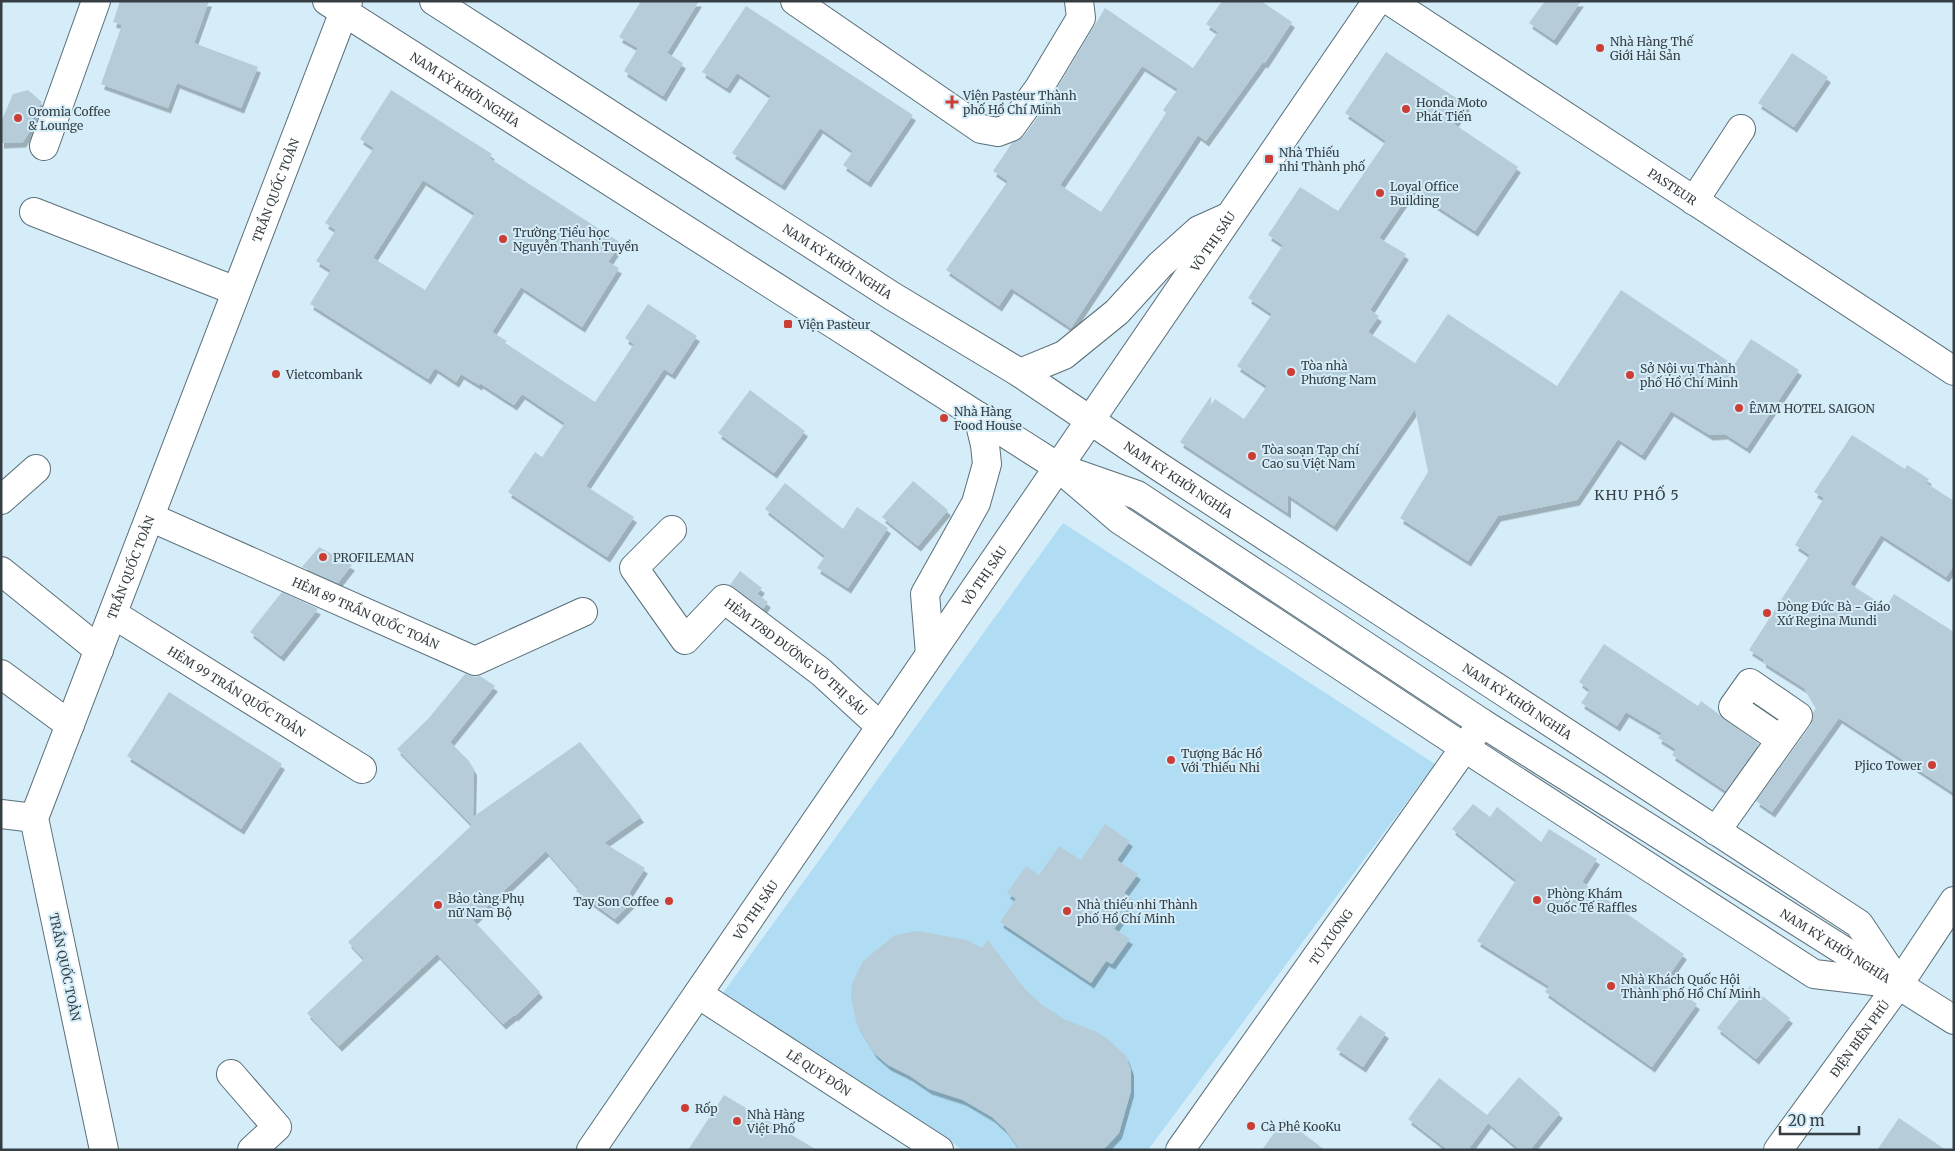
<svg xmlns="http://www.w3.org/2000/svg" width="1955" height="1151" viewBox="0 0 1955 1151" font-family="Merriweather,serif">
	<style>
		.green { fill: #b0ddf3 }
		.building { fill: #b6cdd9; fill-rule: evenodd; filter: url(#shadow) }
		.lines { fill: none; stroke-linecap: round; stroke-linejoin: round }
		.minor-casing { stroke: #5a6f79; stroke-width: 30 }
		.major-casing { stroke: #5a6f79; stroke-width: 30 }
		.minor { stroke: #fff; stroke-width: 28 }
		.major { stroke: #fff; stroke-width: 28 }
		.poi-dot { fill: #cc3e34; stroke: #d5edf9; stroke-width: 2 }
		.labels { text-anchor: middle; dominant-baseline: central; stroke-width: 4; stroke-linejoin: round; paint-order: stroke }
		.poi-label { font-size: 12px; fill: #353e43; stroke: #d5edf9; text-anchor: start }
		.street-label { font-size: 12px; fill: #353e43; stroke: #d5edf9 }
		.neighbourhood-label { font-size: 14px; letter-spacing: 1px; fill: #353e43; stroke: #d5edf9 }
	</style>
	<defs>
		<filter id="shadow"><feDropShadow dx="3" dy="5.5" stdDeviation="0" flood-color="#0004"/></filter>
	</defs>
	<rect width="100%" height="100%" fill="#d5edf9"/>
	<polygon class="green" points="1063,523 1435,764 1148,1150 963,1150 723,993"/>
	<g class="building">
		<polygon points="120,1 209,1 194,43 258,67 241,108 177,83 168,108 101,84 122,25 113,22"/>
		<polygon points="641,1 699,1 667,53 683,63 663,96 624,71 638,48 619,37"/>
		<path d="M1222,1H1261L1292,22L1265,63L1263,62L1206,141L1198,135L1071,328L1011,288L999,306L946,270L1008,181L993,171L1012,143L1024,136L1052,97L1105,8L1193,68L1218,32L1206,24ZM1142,66L1178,89L1163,110L1166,113L1101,212L1060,185Z"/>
		<polygon points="1545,1 1581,1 1554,40 1529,23"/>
		<polygon points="746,6 913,115 868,182 843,165 853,151 820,128 782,185 732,153 771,96 737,73 727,88 702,72"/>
		<polygon points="1386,52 1467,105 1454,124 1518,167 1475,231 1412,190 1379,238 1406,254 1370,310 1379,316 1368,332 1415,363 1448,314 1557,386 1621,290 1734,365 1751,339 1799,370 1747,448 1725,434 1710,435 1671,411 1642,455 1618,439 1577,500 1498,516 1468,561 1400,518 1428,472 1415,409 1334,526 1288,495 1288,513 1180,442 1211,396 1211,405 1215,399 1244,419 1267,386 1237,366 1272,314 1248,298 1283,245 1268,235 1300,187 1338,211 1386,141 1345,113"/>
		<polygon points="1792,53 1828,77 1794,127 1758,103"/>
		<polygon points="28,90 42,102 34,114 30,131 23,142 1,143 1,122 13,94"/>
		<path d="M391,90L492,154L489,158L621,243L608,262L619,268L582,327L521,287L492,332L507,341L505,343L595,402L634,344L625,338L648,304L697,336L672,374L664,369L586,486L634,517L607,557L508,492L535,452L542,457L565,423L522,394L514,405L480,383L479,385L461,374L456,382L435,368L428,379L310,304L331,270L316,261L336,230L325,223L374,148L360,139ZM423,180L475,213L425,290L373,258Z"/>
		<polygon points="750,390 805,431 774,473 718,433"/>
		<polygon points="1852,435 1905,469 1907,465 1929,479 1926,483 1954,501 1954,565 1946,577 1881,535 1850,584 1886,607 1894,594 1954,632 1954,793 1839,718 1772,812 1756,801 1811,725 1813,718 1813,713 1816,708 1804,688 1763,662 1763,659 1749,650 1810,555 1795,545 1824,498 1814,492"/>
		<polygon points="913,481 948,510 918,546 882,517"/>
		<polygon points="785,483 843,529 857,507 888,528 848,588 817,568 825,556 765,509"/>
		<polygon points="319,547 352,565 338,583 302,567"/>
		<polygon points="740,571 762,588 757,594 768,602 763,609 730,585"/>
		<polygon points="282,592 318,609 281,656 250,632"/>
		<polygon points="1604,644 1698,706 1701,701 1759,744 1726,791 1672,755 1676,749 1658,738 1662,733 1626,712 1617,726 1581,703 1590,690 1579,682"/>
		<polygon points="465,674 475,677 480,676 495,686 450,742 469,761 474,770 473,817 580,742 641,817 604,843 645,868 629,893 635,899 615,919 576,891 578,888 546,851 473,920 540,992 515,1016 514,1015 503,1024 437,954 339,1046 307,1013 364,959 348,942 472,825 397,749 428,719"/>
		<polygon points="169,692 282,764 241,829 127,756"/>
		<polygon points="1473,804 1490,817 1497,807 1541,842 1549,829 1597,859 1582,882 1684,954 1665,981 1697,1004 1652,1067 1545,992 1549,986 1477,941 1516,880 1452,829"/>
		<polygon points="1105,824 1130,841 1117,860 1138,874 1124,893 1134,900 1114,929 1130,939 1112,964 1106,961 1091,983 1000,922 1016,899 1007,893 1026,866 1039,875 1059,846 1081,860"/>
		<polygon points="918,931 967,940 982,948 988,940 1024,988 1041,1004 1064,1019 1097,1032 1109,1040 1126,1056 1131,1070 1131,1091 1119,1133 1106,1147 1102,1150 1020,1150 1005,1129 992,1117 963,1100 929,1089 910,1076 888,1065 874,1053 857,1025 851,997 852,984 863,961 895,935"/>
		<polygon points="1750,986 1790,1018 1756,1059 1717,1028"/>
		<polygon points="1360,1015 1386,1033 1363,1067 1336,1049"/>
		<polygon points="1519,1077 1560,1113 1530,1150 1520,1150 1488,1123 1468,1150 1448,1150 1408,1119 1439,1078 1487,1115"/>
		<polygon points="724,1095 817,1150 688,1150"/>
		<polygon points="1899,1118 1946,1150 1877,1150"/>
		<polygon points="1284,1119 1325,1150 1262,1150"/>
	</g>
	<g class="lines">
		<g class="minor-casing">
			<g id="minor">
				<polyline points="795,1 981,129 998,132 1011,127 1039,88 1081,18 1079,1"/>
				<polyline points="44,146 96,1"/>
				<polyline points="1694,201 1741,129"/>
				<polyline points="34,212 236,291"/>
				<polyline points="1,500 36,469"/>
				<path id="s1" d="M150,517L475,661L583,612"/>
				<path id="s2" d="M672,530L634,568L685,640L724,599L821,672L881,727"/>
				<polyline points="1,571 99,650"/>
				<path id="s3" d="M113,614L362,769"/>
				<polyline points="1,674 70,725"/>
				<polyline points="1,814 34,818"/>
				<polyline points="1716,831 1798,716 1750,683 1733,707 1781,740"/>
				<path id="s4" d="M698,994L939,1150"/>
				<polyline points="231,1074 277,1127 252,1150"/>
				<path id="s5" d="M104,1150L34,818L348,1"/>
				<path id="s6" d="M1180,1150L1482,723"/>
			</g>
		</g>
		<g class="major-casing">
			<g id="major">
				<path id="s7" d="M327,1L1058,467L1120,520L1465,748L1814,974L1899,984"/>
				<path id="s8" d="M434,1L892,296L1020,373L1158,466L1859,924L1899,984"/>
				<path id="s9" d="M1390,1L1954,371"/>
				<polyline points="1020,373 1064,355 1117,312 1160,265 1199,230 1228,217"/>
				<path id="s10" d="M1074,473L1137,495L1482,723L1954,1020"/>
				<polyline points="930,654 925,594 976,503 987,464 985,445 978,416"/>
				<path id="s11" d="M591,1150L1377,1"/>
				<path id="s12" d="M1778,1150L1899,984L1954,901"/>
			</g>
		</g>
		<use href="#minor" class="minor"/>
		<use href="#major" class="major"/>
	</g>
	<g class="poi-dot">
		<circle cx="1600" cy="48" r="5"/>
		<path d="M949.5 94.5h5v5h5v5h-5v5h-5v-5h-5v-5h5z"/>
		<circle cx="1406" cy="109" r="5"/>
		<circle cx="18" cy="118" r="5"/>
		<rect x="1264" y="154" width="10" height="10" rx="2.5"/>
		<circle cx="1380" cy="193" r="5"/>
		<circle cx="503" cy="239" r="5"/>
		<rect x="783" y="319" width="10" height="10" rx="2.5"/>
		<circle cx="1291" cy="372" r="5"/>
		<circle cx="276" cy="374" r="5"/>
		<circle cx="1630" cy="375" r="5"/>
		<circle cx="1739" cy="408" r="5"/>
		<circle cx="944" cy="418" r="5"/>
		<circle cx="1252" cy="456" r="5"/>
		<circle cx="323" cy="557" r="5"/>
		<circle cx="1767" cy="613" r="5"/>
		<circle cx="1171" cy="760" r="5"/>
		<circle cx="1932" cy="765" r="5"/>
		<circle cx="1537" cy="900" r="5"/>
		<circle cx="669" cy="901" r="5"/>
		<circle cx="438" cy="905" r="5"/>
		<circle cx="1067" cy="911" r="5"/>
		<circle cx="1611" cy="986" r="5"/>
		<circle cx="685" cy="1108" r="5"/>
		<circle cx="737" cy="1121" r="5"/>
		<circle cx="1251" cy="1126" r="5"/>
	</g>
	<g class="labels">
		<g class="poi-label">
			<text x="1610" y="41">Nhà Hàng Thế<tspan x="1610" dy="14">Giới Hải Sản</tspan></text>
			<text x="963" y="95">Viện Pasteur Thành<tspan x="963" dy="14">phố Hồ Chí Minh</tspan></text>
			<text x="1416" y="102">Honda Moto<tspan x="1416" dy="14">Phát Tiến</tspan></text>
			<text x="28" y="111">Oromia Coffee<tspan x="28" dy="14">&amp; Lounge</tspan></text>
			<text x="1279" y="152">Nhà Thiếu<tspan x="1279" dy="14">nhi Thành phố</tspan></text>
			<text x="1390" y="186">Loyal Office<tspan x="1390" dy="14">Building</tspan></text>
			<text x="513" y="232">Trường Tiểu học<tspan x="513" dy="14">Nguyễn Thanh Tuyền</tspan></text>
			<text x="798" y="324">Viện Pasteur</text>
			<text x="1301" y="365">Tòa nhà<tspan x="1301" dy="14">Phương Nam</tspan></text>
			<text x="1640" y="368">Sở Nội vụ Thành<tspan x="1640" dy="14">phố Hồ Chí Minh</tspan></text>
			<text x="286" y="374">Vietcombank</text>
			<text x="1749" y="408">ÊMM HOTEL SAIGON</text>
			<text x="954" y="411">Nhà Hàng<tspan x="954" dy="14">Food House</tspan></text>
			<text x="1262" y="449">Tòa soạn Tạp chí<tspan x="1262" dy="14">Cao su Việt Nam</tspan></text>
			<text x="333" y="557">PROFILEMAN</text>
			<text x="1777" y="606">Dòng Đức Bà - Giáo<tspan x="1777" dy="14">Xứ Regina Mundi</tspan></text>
			<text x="1181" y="753">Tượng Bác Hồ<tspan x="1181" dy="14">Với Thiếu Nhi</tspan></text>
			<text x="1922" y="765" text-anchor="end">Pjico Tower</text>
			<text x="1547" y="893">Phòng Khám<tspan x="1547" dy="14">Quốc Tế Raffles</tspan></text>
			<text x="448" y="898">Bảo tàng Phụ<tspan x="448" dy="14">nữ Nam Bộ</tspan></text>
			<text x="659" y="901" text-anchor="end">Tay Son Coffee</text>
			<text x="1077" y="904">Nhà thiếu nhi Thành<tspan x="1077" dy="14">phố Hồ Chí Minh</tspan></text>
			<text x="1621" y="979">Nhà Khách Quốc Hội<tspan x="1621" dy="14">Thành phố Hồ Chí Minh</tspan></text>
			<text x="695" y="1108">Rốp</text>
			<text x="747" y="1114">Nhà Hàng<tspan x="747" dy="14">Việt Phố</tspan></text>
			<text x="1261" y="1126">Cà Phê KooKu</text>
		</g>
		<g class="street-label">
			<text stroke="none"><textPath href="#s7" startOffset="164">NAM KỲ KHỞI NGHĨA</textPath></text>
			<text stroke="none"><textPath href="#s9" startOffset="338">PASTEUR</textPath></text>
			<text stroke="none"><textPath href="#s5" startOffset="1012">TRẦN QUỐC TOẢN</textPath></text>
			<text stroke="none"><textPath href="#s11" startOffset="1101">VÕ THỊ SÁU</textPath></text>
			<text stroke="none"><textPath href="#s8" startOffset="480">NAM KỲ KHỞI NGHĨA</textPath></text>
			<text stroke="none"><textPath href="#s8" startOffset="885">NAM KỲ KHỞI NGHĨA</textPath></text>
			<text stroke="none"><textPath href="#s5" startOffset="608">TRẦN QUỐC TOẢN</textPath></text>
			<text stroke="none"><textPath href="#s11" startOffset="696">VÕ THỊ SÁU</textPath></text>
			<text stroke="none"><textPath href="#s1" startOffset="236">HẺM 89 TRẦN QUỐC TOẢN</textPath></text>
			<text stroke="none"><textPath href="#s2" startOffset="291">HẺM 178D ĐƯỜNG VÕ THỊ SÁU</textPath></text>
			<text stroke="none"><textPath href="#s3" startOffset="146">HẺM 99 TRẦN QUỐC TOẢN</textPath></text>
			<text stroke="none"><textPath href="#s8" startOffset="1290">NAM KỲ KHỞI NGHĨA</textPath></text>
			<text stroke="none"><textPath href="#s11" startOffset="291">VÕ THỊ SÁU</textPath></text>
			<text stroke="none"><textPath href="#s6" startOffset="261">TÚ XƯƠNG</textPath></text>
			<text stroke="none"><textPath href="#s10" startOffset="898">NAM KỲ KHỞI NGHĨA</textPath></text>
			<text transform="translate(65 967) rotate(78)">TRẦN QUỐC TOẢN</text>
			<text stroke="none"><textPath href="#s12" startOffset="138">ĐIỆN BIÊN PHỦ</textPath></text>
			<text stroke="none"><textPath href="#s4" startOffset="144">LÊ QUÝ ĐÔN</textPath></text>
		</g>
		<g class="neighbourhood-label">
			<text x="1637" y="495">KHU PHỐ 5</text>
		</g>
	</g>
	<rect width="1955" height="1151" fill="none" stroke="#353e43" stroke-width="5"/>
	<path d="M1780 1126v8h79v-8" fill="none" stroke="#353e43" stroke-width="2.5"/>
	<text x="1788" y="1126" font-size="15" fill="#353e43" stroke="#d5edf9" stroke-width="4" paint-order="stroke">20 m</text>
</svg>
